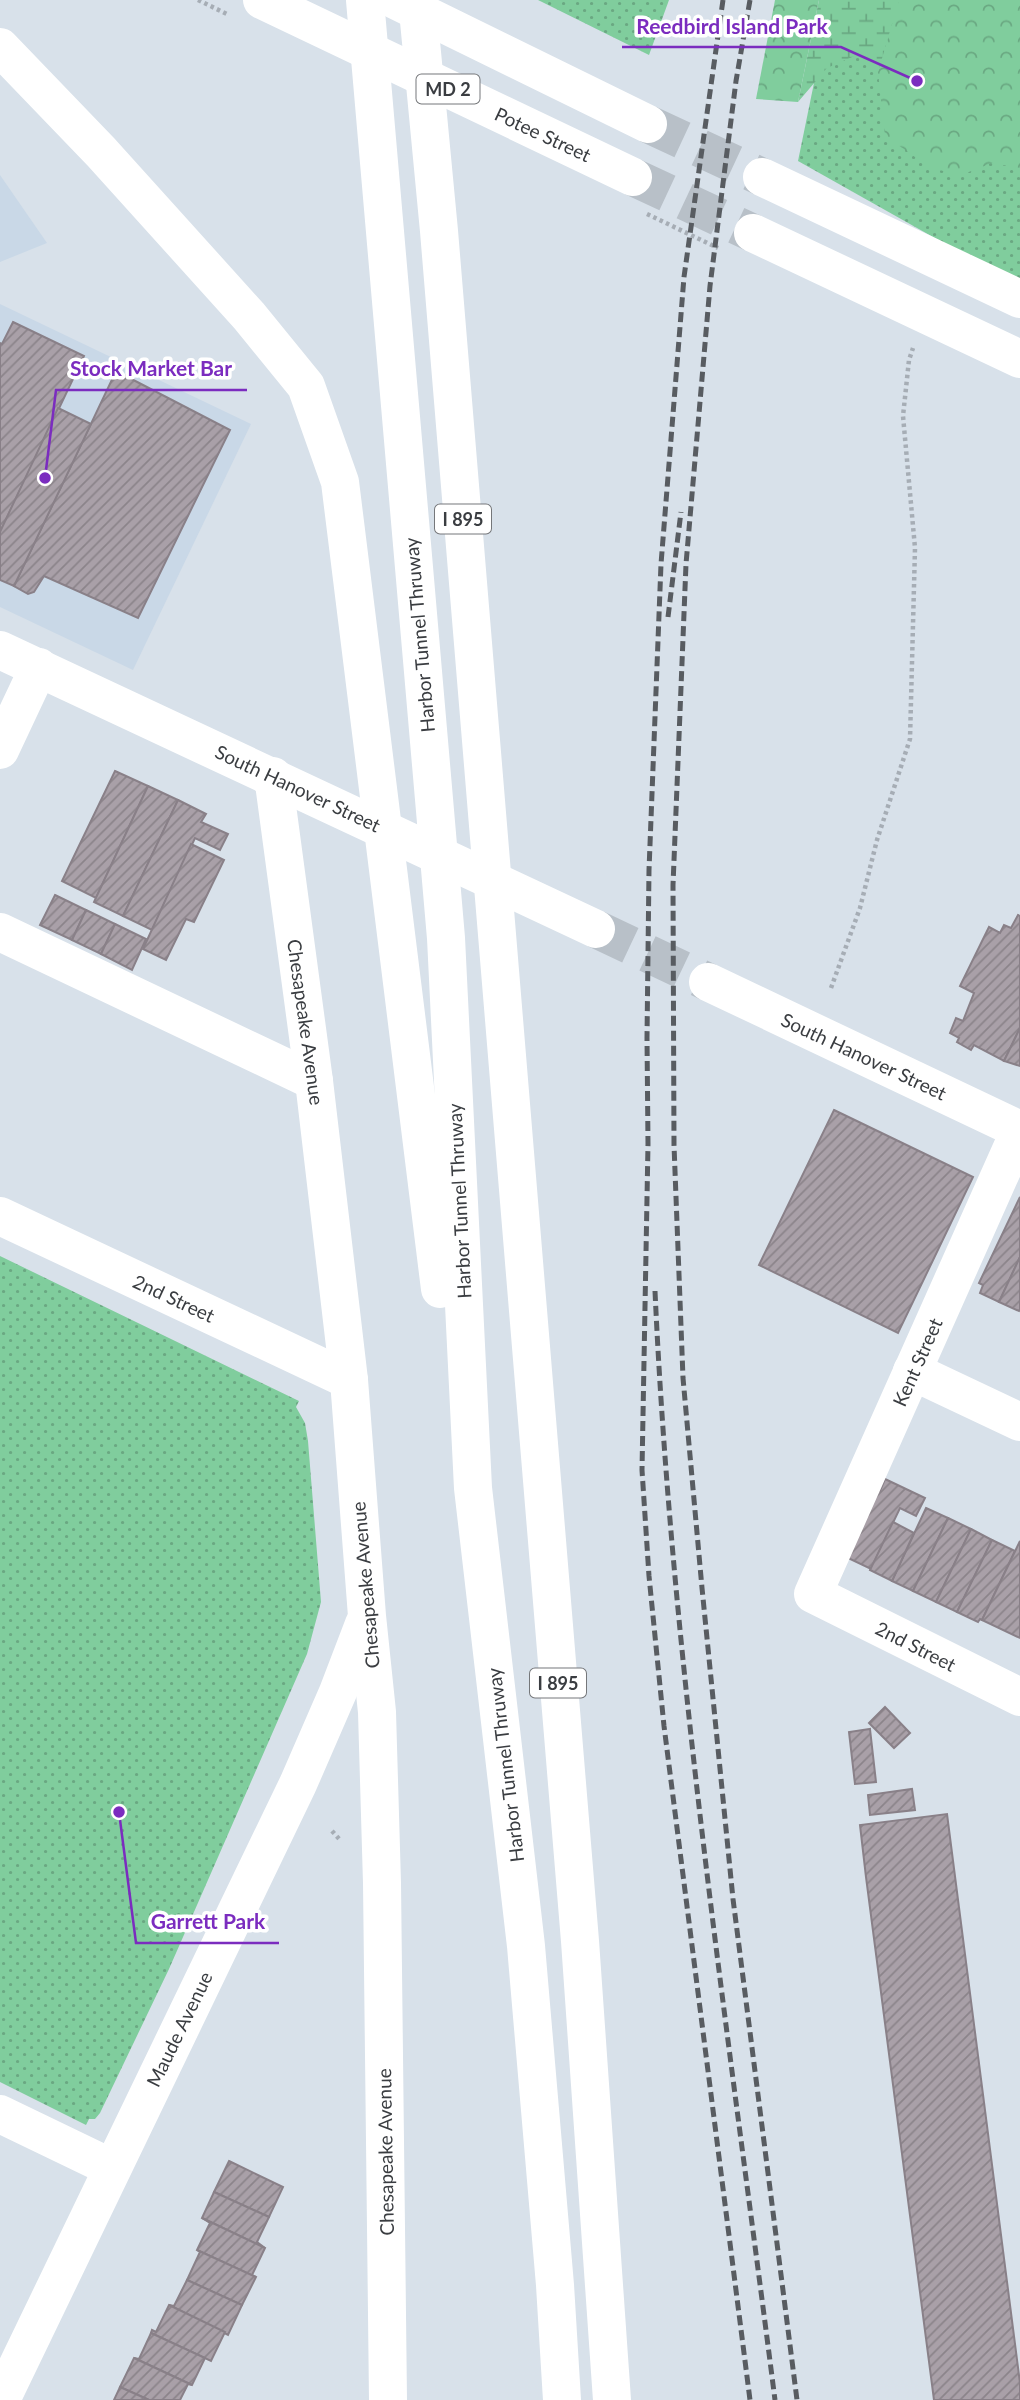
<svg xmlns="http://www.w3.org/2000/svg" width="1020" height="2400" viewBox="0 0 1020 2400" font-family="Lato,sans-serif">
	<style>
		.built { fill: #c9d8e7 }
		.grass { fill: url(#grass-dots) }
		.forest { fill: url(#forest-crowns) }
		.wetland { fill: url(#wetland-marsh) }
		.building { fill: url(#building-hatch); stroke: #898088; stroke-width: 2 }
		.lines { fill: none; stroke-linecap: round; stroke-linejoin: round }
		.major-tunnel { stroke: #b8c0c8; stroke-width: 38; stroke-dasharray: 38 19; stroke-linecap: butt }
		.path { stroke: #a6adb5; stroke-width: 4.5; stroke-dasharray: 3.5 3.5; stroke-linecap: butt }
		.minor { stroke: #fff; stroke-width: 38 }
		.major { stroke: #fff; stroke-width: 38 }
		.highway { stroke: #fff; stroke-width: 38 }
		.rail { stroke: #585c61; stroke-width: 5; stroke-dasharray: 10 5; stroke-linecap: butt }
		.labels { text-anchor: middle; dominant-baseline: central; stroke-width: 7; stroke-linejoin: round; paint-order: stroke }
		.shield { fill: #fff; stroke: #75777a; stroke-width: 2 }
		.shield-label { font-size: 18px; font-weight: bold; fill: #3a3d41 }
		.street-label { font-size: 19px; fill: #3a3d41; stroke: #fff }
		.leader { fill: none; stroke: #7b2cbf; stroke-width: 2.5 }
		.callout-dot { fill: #7b2cbf; stroke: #fff; stroke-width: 2.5 }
		.callout-label { font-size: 21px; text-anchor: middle; font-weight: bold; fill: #7b2cbf; stroke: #fff; stroke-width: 7; stroke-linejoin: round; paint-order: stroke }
	</style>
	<defs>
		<pattern id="grass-dots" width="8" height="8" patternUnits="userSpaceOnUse" patternTransform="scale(1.75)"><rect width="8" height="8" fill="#80cd9d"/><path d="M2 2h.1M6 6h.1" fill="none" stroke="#6aa882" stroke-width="1.8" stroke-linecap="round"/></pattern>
		<pattern id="forest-crowns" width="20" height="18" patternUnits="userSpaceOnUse" patternTransform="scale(1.75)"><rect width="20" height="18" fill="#80cd9d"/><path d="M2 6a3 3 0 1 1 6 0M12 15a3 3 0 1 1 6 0" fill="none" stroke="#6aa882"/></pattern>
		<pattern id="wetland-marsh" width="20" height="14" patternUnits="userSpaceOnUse" patternTransform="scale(1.75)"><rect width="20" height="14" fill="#80cd9d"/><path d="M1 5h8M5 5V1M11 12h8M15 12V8" fill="none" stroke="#6aa882"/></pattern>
		<pattern id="building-hatch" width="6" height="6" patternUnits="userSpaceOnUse" patternTransform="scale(1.75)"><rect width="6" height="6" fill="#a9a0a8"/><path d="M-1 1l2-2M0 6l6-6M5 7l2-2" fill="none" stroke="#8b848a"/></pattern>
	</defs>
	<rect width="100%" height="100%" fill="#d8e1ea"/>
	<g class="built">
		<polygon points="0,175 47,243 0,262"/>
		<polygon points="0,304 251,424 133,670 0,607"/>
	</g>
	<g class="grass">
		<polygon points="538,0 669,0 649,55"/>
		<polygon points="831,0 1020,0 1020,286 798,161"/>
		<polygon points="0,1256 299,1401 296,1407 305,1423 308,1441 321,1602 307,1654 169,1969 100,2113 95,2119 89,2119 86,2125 0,2082"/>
	</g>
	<g class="forest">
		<polygon points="775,0 819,0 798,102 756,99"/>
		<polygon points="899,0 1020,0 1020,168 992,163 961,175 931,168 885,136 878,72"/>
	</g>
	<polygon class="wetland" points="819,0 899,0 878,72 859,54 827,68 798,102"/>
	<g class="building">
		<polygon points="13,322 84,356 0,532 0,343 2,344"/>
		<polygon points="116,371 230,430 138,618 44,576 34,592 28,594 14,586"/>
		<polygon points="58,408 91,424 14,586 0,580 0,532"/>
		<polygon points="115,771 148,786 96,898 62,881"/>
		<polygon points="148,786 178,800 123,916 94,902"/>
		<polygon points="178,800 206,814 201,822 228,834 220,850 195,838 152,930 123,916"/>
		<polygon points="191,844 224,860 194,922 186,919 166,960 143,949"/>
		<polygon points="55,895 86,910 72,940 40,925"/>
		<polygon points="86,910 115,924 101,954 72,940"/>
		<polygon points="1018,915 1020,916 1020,1028 1004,1061 974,1045 971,1050 957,1042 959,1038 950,1033 956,1018 963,1021 974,993 960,986 989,927 1000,933 1004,925 1011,928"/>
		<polygon points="115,924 146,939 132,970 101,954"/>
		<polygon points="1020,1028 1020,1066 1004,1061"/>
		<polygon points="834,1110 973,1177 898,1333 759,1265"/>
		<polygon points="1020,1197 1020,1257 999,1302 980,1293 983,1285 979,1283"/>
		<polygon points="1020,1257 1020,1309 1019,1311 999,1302"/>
		<polygon points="885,1479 925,1498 916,1516 900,1508 871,1569 846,1557 878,1490 880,1491"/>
		<polygon points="926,1508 948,1518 913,1591 892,1581"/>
		<polygon points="948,1518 971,1529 936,1602 913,1591"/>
		<polygon points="893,1522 914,1533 892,1581 870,1570"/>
		<polygon points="971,1529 992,1540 957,1612 936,1602"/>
		<polygon points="992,1540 1015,1551 982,1620 980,1619 978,1622 957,1612"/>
		<polygon points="1020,1541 1020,1638 982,1620"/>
		<polygon points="885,1707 910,1733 894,1748 869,1723"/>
		<polygon points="870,1729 876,1782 855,1784 849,1732"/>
		<polygon points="912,1789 915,1810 870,1815 868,1795"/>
		<polygon points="947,1814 1020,2383 1020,2400 934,2400 866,1877 860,1825"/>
		<polygon points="229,2161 283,2187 269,2217 214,2192"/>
		<polygon points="214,2192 269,2217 257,2242 265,2248 202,2218"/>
		<polygon points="202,2218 265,2248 252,2275 256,2277 197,2250 210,2223"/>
		<polygon points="197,2250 256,2277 242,2305 187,2280 200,2252"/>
		<polygon points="187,2280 242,2305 228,2335 169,2305 174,2306"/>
		<polygon points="169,2305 225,2332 211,2361 151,2333 152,2330 156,2332"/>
		<polygon points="151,2333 205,2358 192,2385 134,2358 139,2359"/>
		<polygon points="134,2358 192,2385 188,2384 180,2400 149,2400 120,2387"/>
		<polygon points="120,2387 149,2400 114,2400"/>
	</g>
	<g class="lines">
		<g class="major-tunnel">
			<polyline points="648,124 762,177"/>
			<polyline points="633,177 753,233"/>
			<polyline points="596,929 708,982"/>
		</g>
		<g class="path">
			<polyline points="198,0 227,14"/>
			<polyline points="647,214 718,248"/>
			<polyline points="831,988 860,908 877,840 910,739 915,548 903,416 909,360 913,348"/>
			<polyline points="332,1831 341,1841"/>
		</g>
		<g class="minor">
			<polyline points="0,750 39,667"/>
			<polyline points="273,776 314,1081 349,1380 367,1616 377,1712 382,1883 388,2400"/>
			<polyline points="0,932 314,1081"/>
			<polyline points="1020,1130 813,1594 1020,1697"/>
			<polyline points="0,1216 349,1380"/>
			<polyline points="912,1371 1020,1422"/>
			<polyline points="0,2114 112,2168"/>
			<polyline points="1,2400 298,1784 338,1692 364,1624"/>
		</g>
		<g class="major">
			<polyline points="262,0 633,177"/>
			<polyline points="395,0 648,124"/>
			<polyline points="762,177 1020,299"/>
			<polyline points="753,233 1020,359"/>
			<polyline points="0,650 596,929"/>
			<polyline points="708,982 1020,1130"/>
		</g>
		<g class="highway">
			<polyline points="365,0 446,938 473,1488 526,1946 555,2285 562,2400"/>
			<polyline points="417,0 439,231 580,1941 612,2400"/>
			<polyline points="0,47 101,152 249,316 306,386 340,482 440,1289"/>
		</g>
		<g class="rail">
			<polyline points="723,0 684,277 661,564 649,870 647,1038 648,1144 642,1470 649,1576 664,1726 750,2400"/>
			<polyline points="750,0 736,81 710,286 686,564 673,885 674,1145 683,1378 702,1588 733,1899 797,2400"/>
			<polyline points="668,617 681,512"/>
			<path d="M655,1291C672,1663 728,2031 775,2400"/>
		</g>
	</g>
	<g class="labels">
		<g class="shield">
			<rect x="416.5" y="74.5" width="63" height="29" rx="5"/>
			<rect x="435" y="504.5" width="56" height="29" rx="5"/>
			<rect x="530" y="1668.5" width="56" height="29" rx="5"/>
		</g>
		<g class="shield-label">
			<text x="448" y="89">MD 2</text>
			<text x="463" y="519">I 895</text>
			<text x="558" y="1683">I 895</text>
		</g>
		<g class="street-label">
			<text transform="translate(543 134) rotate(25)">Potee Street</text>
			<text transform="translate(419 635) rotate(-95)">Harbor Tunnel Thruway</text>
			<text transform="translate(298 788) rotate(25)">South Hanover Street</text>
			<text transform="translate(306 1022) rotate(82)">Chesapeake Avenue</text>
			<text transform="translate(864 1056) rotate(25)">South Hanover Street</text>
			<text transform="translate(459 1201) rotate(-93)">Harbor Tunnel Thruway</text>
			<text transform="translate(174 1298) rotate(25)">2nd Street</text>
			<text transform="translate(917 1362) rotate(-66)">Kent Street</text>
			<text transform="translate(365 1585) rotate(-95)">Chesapeake Avenue</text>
			<text transform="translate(916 1646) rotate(27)">2nd Street</text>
			<text transform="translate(505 1765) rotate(-97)">Harbor Tunnel Thruway</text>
			<text transform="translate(179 2029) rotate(-64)">Maude Avenue</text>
			<text transform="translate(385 2152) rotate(-91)">Chesapeake Avenue</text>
		</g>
	</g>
	<path class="leader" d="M917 81L841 47H622M45 478L56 390H247M119 1812L136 1943H279"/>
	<g class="callout-dot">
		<circle cx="917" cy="81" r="7"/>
		<circle cx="45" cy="478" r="7"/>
		<circle cx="119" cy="1812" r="7"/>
	</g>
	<g class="callout-label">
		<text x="732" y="34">Reedbird Island Park</text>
		<text x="151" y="376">Stock Market Bar</text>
		<text x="208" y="1929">Garrett Park</text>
	</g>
</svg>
